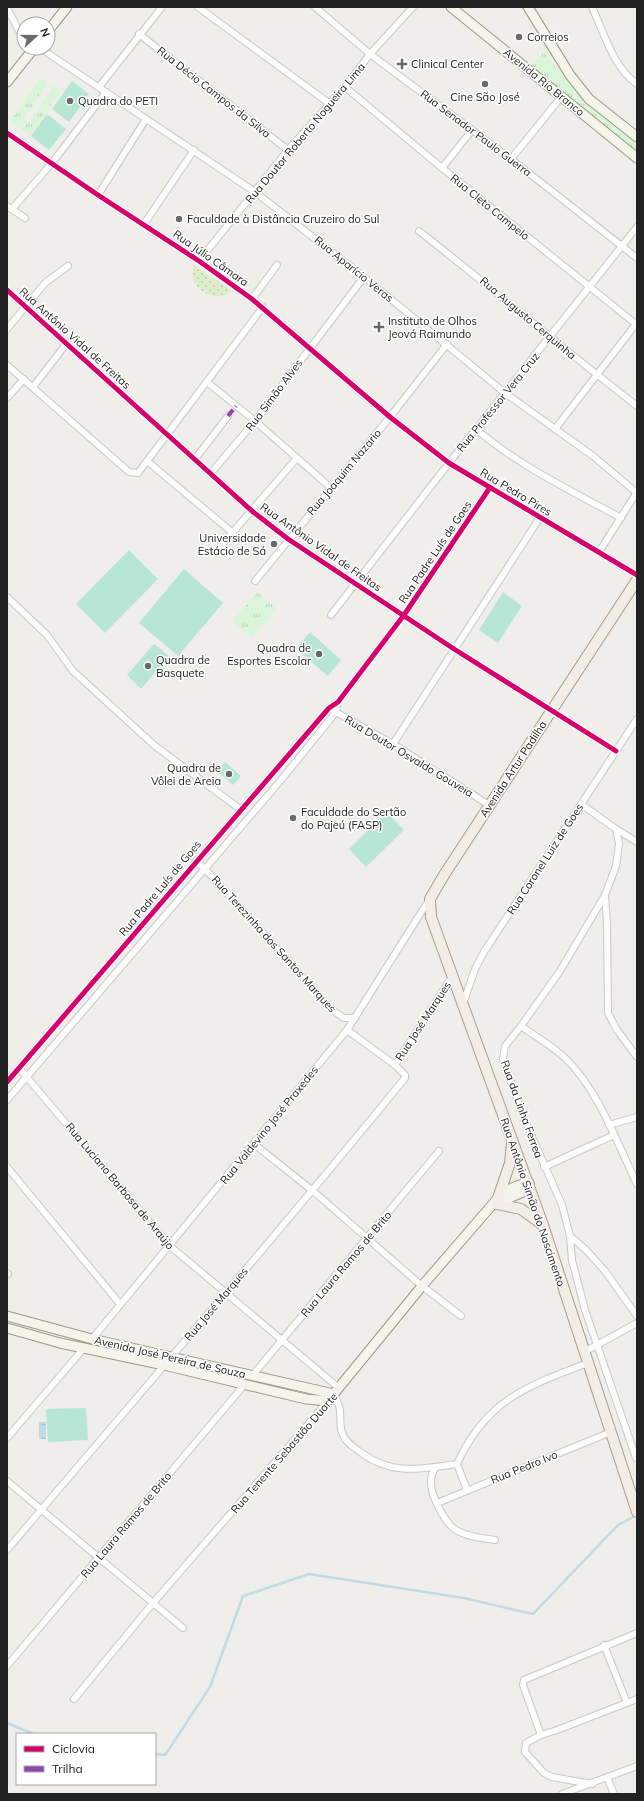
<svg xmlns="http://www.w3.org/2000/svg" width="644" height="1801" viewBox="0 0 644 1801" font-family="Mulish,sans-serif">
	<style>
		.park { fill: url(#park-tufts) }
		.garden { fill: url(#garden-dots) }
		.pitch { fill: #b7e6d2 }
		.water { fill: url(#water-ripples) }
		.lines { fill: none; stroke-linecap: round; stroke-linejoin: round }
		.stream { stroke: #bfdbe3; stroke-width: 2.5 }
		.street-casing { stroke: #c9c8c7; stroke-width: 8 }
		.secondary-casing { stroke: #999a82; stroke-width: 11 }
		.primary-casing { stroke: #a79c86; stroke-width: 12 }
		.street { stroke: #fdfcfc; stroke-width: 6 }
		.secondary { stroke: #f4f4ed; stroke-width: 9 }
		.primary { stroke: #f3ede7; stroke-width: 10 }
		.quiet { stroke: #8e44ad; stroke-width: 4; stroke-dasharray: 8 4; stroke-linecap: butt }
		.cycleway-casing { stroke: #fff; stroke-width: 8 }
		.cycleway { stroke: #d6006c; stroke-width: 5 }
		.poi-dot { fill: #6a6968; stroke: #fff; stroke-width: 1.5 }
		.labels { text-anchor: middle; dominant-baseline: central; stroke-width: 3; stroke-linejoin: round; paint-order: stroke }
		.poi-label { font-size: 11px; fill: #222; stroke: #fff; text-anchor: start }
		.street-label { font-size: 11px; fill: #222; stroke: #fff }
	</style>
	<defs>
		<pattern id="park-tufts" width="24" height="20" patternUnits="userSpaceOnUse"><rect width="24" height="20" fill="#daf5da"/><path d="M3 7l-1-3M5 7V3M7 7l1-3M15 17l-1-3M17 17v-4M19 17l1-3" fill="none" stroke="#bbd2bb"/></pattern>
		<pattern id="garden-dots" width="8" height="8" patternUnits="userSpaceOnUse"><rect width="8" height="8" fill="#ddeccb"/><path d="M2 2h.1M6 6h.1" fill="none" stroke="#bdcaae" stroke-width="1.8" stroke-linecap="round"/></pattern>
		<pattern id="water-ripples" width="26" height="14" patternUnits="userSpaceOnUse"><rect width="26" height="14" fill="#bfdbe3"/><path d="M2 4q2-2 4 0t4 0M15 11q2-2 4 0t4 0" fill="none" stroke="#a4bcc2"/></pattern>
	</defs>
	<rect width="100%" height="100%" fill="#f0eeeb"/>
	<g class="park">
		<polygon points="543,52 591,107 637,142 637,152 531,67"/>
		<polygon points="40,78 48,83 23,119 29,123 53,86 60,92 30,135 10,121"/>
		<polygon points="258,592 277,609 251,638 232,621"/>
	</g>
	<path class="garden" d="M194,265L232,291C214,305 186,288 194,265Z"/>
	<g class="pitch">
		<polygon points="72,81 89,94 69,122 52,109"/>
		<polygon points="47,114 66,129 49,150 31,136"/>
		<polygon points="129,550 158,579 105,633 76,604"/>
		<polygon points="184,569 223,603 178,656 139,623"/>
		<polygon points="503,592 522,606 498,643 479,630"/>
		<polygon points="310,632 341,660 328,676 296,649"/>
		<polygon points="154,644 169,656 141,689 127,675"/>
		<polygon points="225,762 241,776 233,785 217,771"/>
		<polygon points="386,812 404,830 366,867 349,849"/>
		<polygon points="86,1408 88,1440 48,1442 46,1409"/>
	</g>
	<rect class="water" x="39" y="1422" width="7" height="17"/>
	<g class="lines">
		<g class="stream">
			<polyline points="7,1723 34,1734"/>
			<polyline points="155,1754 165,1755 210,1687 243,1596 309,1574 464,1598 533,1614 618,1525 637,1515"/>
		</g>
		<g class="street-casing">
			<g id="street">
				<polyline points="198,7 330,104"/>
				<polyline points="315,7 370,54 511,159 637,258"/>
				<path d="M592,7C604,33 613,67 637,84"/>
				<polyline points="7,8 19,31 24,36"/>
				<polyline points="139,34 288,150"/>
				<polyline points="40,48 255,192 364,277 505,393 593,456 637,493"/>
				<polyline points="99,87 162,7"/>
				<polyline points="345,87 442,168 637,325"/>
				<polyline points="7,133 98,195 199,261 252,299 390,417 449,463 637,575"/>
				<polyline points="511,159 562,96"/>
				<polyline points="442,168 472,130"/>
				<polyline points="98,195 146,119"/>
				<polyline points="7,206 25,218"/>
				<polyline points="12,209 52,163 106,92"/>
				<polyline points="144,224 194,150"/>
				<path d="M419,231C492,288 563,349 637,406"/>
				<polyline points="199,261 288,150 345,87 370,54 413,7"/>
				<polyline points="7,290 252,511 288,539 454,649 616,751"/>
				<polyline points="252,299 277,265"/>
				<polyline points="7,329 45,283 68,266"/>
				<polyline points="7,365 129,472 138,473 263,307"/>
				<polyline points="207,382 255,421 331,488"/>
				<polyline points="33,387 67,343"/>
				<polyline points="7,398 24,379"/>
				<path d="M476,429C519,466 572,491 621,518"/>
				<polyline points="555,429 636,324"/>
				<polyline points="195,459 228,416"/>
				<polyline points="147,461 233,533"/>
				<polyline points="211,473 255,421 364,277"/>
				<polyline points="220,547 297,458"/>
				<polyline points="599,552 637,492"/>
				<polyline points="255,581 390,417 447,344"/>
				<polyline points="7,597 47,635 73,671 155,746 240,809"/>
				<polyline points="331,615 449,463 637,227"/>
				<polyline points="334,711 393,744 489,805"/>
				<polyline points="393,744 539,519"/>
				<polyline points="581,804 616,829 619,844 616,866 605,895 560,971 521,1026 505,1046 503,1059 522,1114 562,1205 570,1236 586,1250 605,1271 637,1316"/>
				<polyline points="616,829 637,842"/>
				<polyline points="196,861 205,869 236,903 332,1010 344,1018 355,1018"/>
				<polyline points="605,895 607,923 608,1013 617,1030 637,1057"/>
				<polyline points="463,1004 475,969 484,952 637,719"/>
				<path d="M521,1026C536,1037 553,1046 566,1059C599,1091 617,1143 637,1184"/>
				<polyline points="395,1065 452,977"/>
				<polyline points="19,1068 170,1246 339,1388"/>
				<polyline points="7,1082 329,708 338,702 404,615 489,489"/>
				<polyline points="7,1100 281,780 336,712 338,702"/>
				<polyline points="609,1125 637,1117"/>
				<polyline points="254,1144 313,1191 422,1286 461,1316"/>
				<polyline points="7,1167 120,1304"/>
				<polyline points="544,1167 614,1135"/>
				<polyline points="570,1236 572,1260 585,1310 636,1458"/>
				<polyline points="7,1274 8,1274"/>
				<polyline points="92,1339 347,1030 429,900"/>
				<polyline points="584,1352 637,1323"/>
				<polyline points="252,1376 439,1151"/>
				<path d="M335,1397C337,1402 340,1406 340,1411C341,1420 339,1427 343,1435C346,1443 354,1447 360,1452C392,1476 420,1469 457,1464C486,1400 527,1386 588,1363"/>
				<polyline points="7,1438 84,1348"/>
				<polyline points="457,1464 467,1490"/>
				<path d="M436,1467C433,1471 431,1476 431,1481C430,1495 445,1523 456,1530C467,1537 483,1538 495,1540"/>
				<polyline points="7,1481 183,1628"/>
				<polyline points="437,1503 611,1432"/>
				<path d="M7,1550C140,1393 275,1238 405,1078V1075L395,1065L347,1030"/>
				<polyline points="604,1645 627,1703"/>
				<polyline points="7,1666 245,1384"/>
				<polyline points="74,1699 153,1603 328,1401 337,1401"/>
				<polyline points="541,1735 523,1685 524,1680 637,1633"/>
				<polyline points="607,1777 614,1794"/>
				<polyline points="592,1784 552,1777 544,1773 525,1752 526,1743 541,1735 557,1730 637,1699"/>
				<polyline points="562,1794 637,1766"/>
			</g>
		</g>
		<g class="secondary-casing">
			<g id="secondary">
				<polyline points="451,7 637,158"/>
				<polyline points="528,7 570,75 589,99 637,137"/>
				<polyline points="48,31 67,7"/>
				<polyline points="7,82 34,48"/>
				<polyline points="496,1204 523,1192 529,1183"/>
				<polyline points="7,1316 92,1339 334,1394"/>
				<path d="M7,1328L60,1343L164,1365L306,1399L328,1401L422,1286L498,1198C506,1189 517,1185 529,1183"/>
			</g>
		</g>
		<g class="primary-casing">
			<g id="primary">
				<polyline points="637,580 444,875 430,899 431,917 543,1225 637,1512"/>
				<polyline points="498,1198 510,1163 512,1143"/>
				<polyline points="497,1204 521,1209 543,1225"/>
			</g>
		</g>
		<use href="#street" class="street"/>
		<use href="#secondary" class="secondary"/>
		<use href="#primary" class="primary"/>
		<polyline class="quiet" points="228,416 236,406"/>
		<g class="cycleway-casing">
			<g id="cycleway">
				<polyline points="7,133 98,195 199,261 252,299 390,417 449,463 637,575"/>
				<polyline points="7,290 252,511 288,539 454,649 616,751"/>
				<polyline points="7,1082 329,708 338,702 404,615 489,489"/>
			</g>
		</g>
		<use href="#cycleway" class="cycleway"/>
	</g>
	<g class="poi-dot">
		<circle cx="519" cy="37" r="4"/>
		<path d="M400 58h4v4h4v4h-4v4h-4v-4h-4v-4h4z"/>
		<circle cx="485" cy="84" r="4"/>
		<circle cx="70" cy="101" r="4"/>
		<circle cx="179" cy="219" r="4"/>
		<path d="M377 321h4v4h4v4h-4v4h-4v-4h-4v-4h4z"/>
		<circle cx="274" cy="544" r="4"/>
		<circle cx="319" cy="654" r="4"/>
		<circle cx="148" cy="666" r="4"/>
		<circle cx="229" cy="774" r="4"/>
		<circle cx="293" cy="818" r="4"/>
	</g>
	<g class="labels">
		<g class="poi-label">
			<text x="527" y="37">Correios</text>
			<text x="411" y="64">Clinical Center</text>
			<text x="485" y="97" text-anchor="middle">Cine São José</text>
			<text x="78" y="101">Quadra do PETI</text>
			<text x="187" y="219">Faculdade à Distância Cruzeiro do Sul</text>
			<text x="388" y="321">Instituto de Olhos<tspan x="388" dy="13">Jeová Raimundo</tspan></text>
			<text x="266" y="538" text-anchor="end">Universidade<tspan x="266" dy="13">Estácio de Sá</tspan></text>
			<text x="311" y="648" text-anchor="end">Quadra de<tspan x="311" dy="13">Esportes Escolar</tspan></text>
			<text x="156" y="660">Quadra de<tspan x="156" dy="13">Basquete</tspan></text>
			<text x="221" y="768" text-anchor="end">Quadra de<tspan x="221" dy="13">Vôlei de Areia</tspan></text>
			<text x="301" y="812">Faculdade do Sertão<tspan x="301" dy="13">do Pajeú (FASP)</tspan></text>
		</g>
		<g class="street-label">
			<text transform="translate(544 82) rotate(39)">Avenida Rio Branco</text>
			<text transform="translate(214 92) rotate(38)">Rua Décio Campos da Silva</text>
			<text transform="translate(305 133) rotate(-50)">Rua Doutor Roberto Nogueira Lima</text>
			<text transform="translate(476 133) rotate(37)">Rua Senador Paulo Guerra</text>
			<text transform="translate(490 207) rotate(39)">Rua Cleto Campelo</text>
			<text transform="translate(211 258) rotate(35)">Rua Júlio Câmara</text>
			<text transform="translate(354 269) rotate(39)">Rua Aparício Veras</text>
			<text transform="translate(528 318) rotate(40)">Rua Augusto Cerquinha</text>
			<text transform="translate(75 338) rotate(42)">Rua Antônio Vidal de Freitas</text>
			<text transform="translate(274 395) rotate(-53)">Rua Simão Alves</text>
			<text transform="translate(498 402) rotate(-51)">Rua Professor Vera Cruz</text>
			<text transform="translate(344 472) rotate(-50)">Rua Joaquim Nazario</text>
			<text transform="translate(516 492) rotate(31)">Rua Pedro Pires</text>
			<text transform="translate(321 547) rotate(35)">Rua Antônio Vidal de Freitas</text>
			<text transform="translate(435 552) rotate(-56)">Rua Padre Luís de Goes</text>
			<text transform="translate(409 756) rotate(31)">Rua Doutor Osvaldo Gouveia</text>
			<text transform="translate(513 769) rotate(-57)">Avenida Artur Padilha</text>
			<text transform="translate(545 859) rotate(-57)">Rua Coronel Luiz de Goes</text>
			<text transform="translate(160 888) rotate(-50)">Rua Padre Luís de Goes</text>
			<text transform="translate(274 944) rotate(48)">Rua Terezinha dos Santos Marques</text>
			<text transform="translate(423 1021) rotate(-57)">Rua José Marques</text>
			<text transform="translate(522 1109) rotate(70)">Rua da Linha Ferrea</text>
			<text transform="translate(269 1125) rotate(-51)">Rua Valdevino José Praxedes</text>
			<text transform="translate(120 1186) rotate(50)">Rua Luciano Barbosa de Araújo</text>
			<text transform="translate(533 1202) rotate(71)">Rua Antônio Simão do Nascimento</text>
			<text transform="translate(346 1264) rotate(-50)">Rua Laura Ramos de Brito</text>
			<text transform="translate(216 1304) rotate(-50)">Rua José Marques</text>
			<text transform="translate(170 1357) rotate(13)">Avenida José Pereira de Souza</text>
			<text transform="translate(284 1453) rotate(-49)">Rua Tenente Sebastião Duarte</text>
			<text transform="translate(524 1467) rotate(-22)">Rua Pedro Ivo</text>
			<text transform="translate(126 1525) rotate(-50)">Rua Laura Ramos de Brito</text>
		</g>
	</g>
	<rect width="644" height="1801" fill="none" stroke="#222222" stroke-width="16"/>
	<rect x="16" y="1733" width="140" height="52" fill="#ffffff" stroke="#a7a7a7"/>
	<rect x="24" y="1746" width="20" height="6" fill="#d6006c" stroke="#a7a7a7"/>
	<text x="52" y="1753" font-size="12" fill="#222222">Ciclovia</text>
	<rect x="24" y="1766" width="20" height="6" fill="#8e44ad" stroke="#a7a7a7"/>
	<text x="52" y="1773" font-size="12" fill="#222222">Trilha</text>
	<g transform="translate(36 36) rotate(69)"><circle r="19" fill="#ffffff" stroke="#a7a7a7"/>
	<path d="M0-3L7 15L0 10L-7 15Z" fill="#6a6968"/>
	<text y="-6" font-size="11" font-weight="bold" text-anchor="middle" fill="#222222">N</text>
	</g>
</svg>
